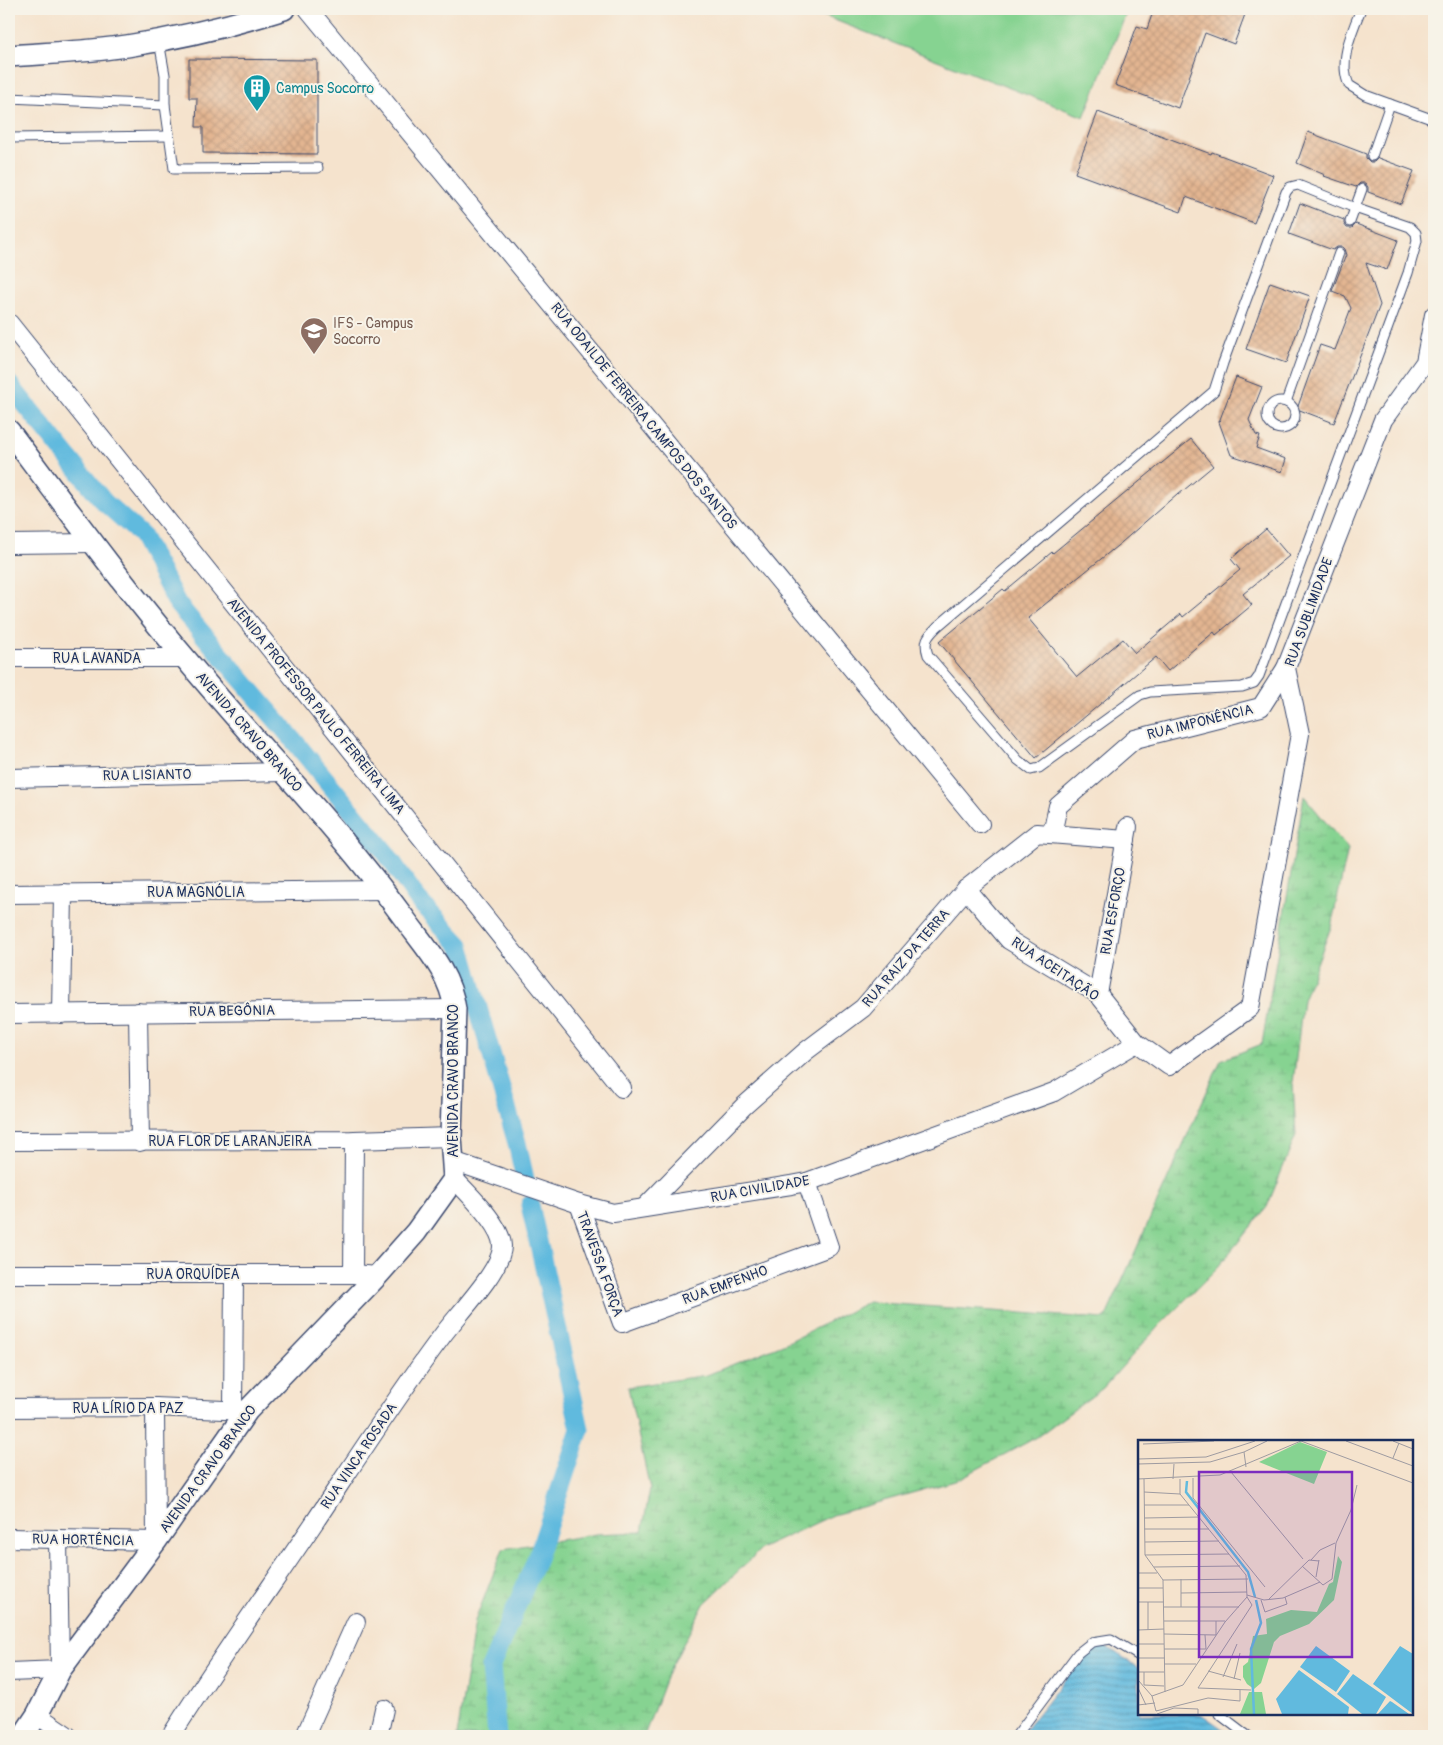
<svg xmlns="http://www.w3.org/2000/svg" width="1443" height="1745" viewBox="0 0 1443 1745" font-family="Pangolin,sans-serif">
	<style>
		.green { fill: #86d391; stroke: #508178 }
		.wetland { fill: url(#wetland-marsh); stroke: #508178 }
		.water { fill: url(#water-rules); stroke: #3e749e }
		.lines { fill: none; stroke-linecap: round; stroke-linejoin: round }
		.canal { stroke: #61bade; stroke-width: 19 }
		.building { fill: url(#building-cross-hatch) }
		.service-casing { stroke: #3c4a6f; stroke-width: 11 }
		.minor-casing { stroke: #3c4a6f; stroke-width: 20 }
		.tertiary-casing { stroke: #3c4a6f; stroke-width: 24 }
		.service { stroke: #fff; stroke-width: 9 }
		.minor { stroke: #fff; stroke-width: 18 }
		.tertiary { stroke: #fff; stroke-width: 21 }
		.labels { text-anchor: middle; dominant-baseline: central; stroke-width: 4; stroke-linejoin: round; paint-order: stroke }
		.culture-label { font-size: 14px; fill: #0d838f; stroke: #f7f3e8; text-anchor: start }
		.education-label { font-size: 14px; fill: #785e54; stroke: #f7f3e8; text-anchor: start }
		.street-label { font-size: 14px; fill: #1b2f5e; stroke: #f7f3e8 }
		.inset-river { fill: none; stroke: #61bade; stroke-width: 2.5 }
		.inset-road { fill: none; stroke: #9e9ba1; stroke-width: 1 }
		.view { fill: #7b2cbf; fill-opacity: 0.15; stroke: #7b2cbf; stroke-width: 2.5 }
		.inset-edge { fill: none; stroke: #1b2f5e; stroke-width: 2.5 }
	</style>
	<defs>
		<pattern id="wetland-marsh" width="20" height="14" patternUnits="userSpaceOnUse" patternTransform="scale(1.25)"><rect width="20" height="14" fill="#86d391"/><path d="M1 5h8M5 5V1M11 12h8M15 12V8" fill="none" stroke="#73b57f"/></pattern>
		<pattern id="water-rules" width="6" height="5" patternUnits="userSpaceOnUse" patternTransform="scale(1.25)"><rect width="6" height="5" fill="#61bade"/><path d="M0 2.5h6" fill="none" stroke="#4f98b7"/></pattern>
		<pattern id="building-cross-hatch" width="8" height="8" patternUnits="userSpaceOnUse" patternTransform="scale(1.25)"><rect width="8" height="8" fill="#e3b591"/><path d="M0 0l8 8M0 8l8-8" fill="none" stroke="#c29c7f"/></pattern>
	</defs>
	<rect width="100%" height="100%" fill="#f7f3e8"/>
	<filter id="ink" filterUnits="userSpaceOnUse"><feTurbulence type="fractalNoise" baseFrequency=".02" numOctaves="2"/><feDisplacementMap in="SourceGraphic" scale="10" xChannelSelector="R" yChannelSelector="G"/><feConvolveMatrix kernelMatrix="1 2 1 2 8 2 1 2 1" color-interpolation-filters="sRGB"/></filter>
	<filter id="wash" filterUnits="userSpaceOnUse"><feTurbulence type="fractalNoise" baseFrequency=".0096" numOctaves="4" result="noise"/><feDisplacementMap in="SourceGraphic" scale="20" xChannelSelector="R" yChannelSelector="G"/><feGaussianBlur stdDeviation="1.12" result="paint"/><feColorMatrix in="noise" values="0 0 0 0 0 0 0 0 0 0 0 0 0 0 0 0 0 1.4 0 .05"/><feComposite in="paint" operator="in"/></filter>
	<g filter="url(#wash)">
		<rect width="100%" height="100%" fill="#f5e3cd"/>
		<polygon class="green" points="806,9 1128,9 1084,117"/>
		<polygon class="wetland" points="1304,796 1348,849 1331,927 1303,1000 1293,1083 1296,1135 1267,1207 1217,1268 1157,1328 1103,1388 1037,1437 955,1481 833,1515 762,1548 704,1604 667,1675 644,1736 457,1736 475,1621 503,1549 596,1534 642,1532 650,1489 628,1387 707,1375 788,1342 868,1302 1105,1319 1221,1060 1262,1044"/>
		<polygon class="water" points="1103,1646 1116,1652 1139,1669 1139,1714 1201,1714 1233,1736 1020,1736 1081,1659 1091,1652"/>
		<g class="lines">
			<g class="canal">
				<polyline points="9,384 104,502 141,535 178,605 290,736 386,853 418,900 460,945 517,1143 525,1179"/>
				<polyline points="497,1736 491,1666 537,1558 580,1429 530,1205"/>
			</g>
		</g>
		<g id="blocks">
			<g class="building">
				<polygon points="1154,9 1247,9 1234,44 1205,33 1178,108 1115,85 1137,26 1147,29"/>
				<polygon points="189,59 317,60 317,154 203,153 203,127 196,127 197,98 189,98"/>
				<polygon points="1098,112 1211,154 1212,152 1273,175 1254,223 1186,197 1181,212 1075,173"/>
				<polygon points="1308,132 1366,154 1366,158 1370,162 1374,162 1378,158 1414,171 1401,204 1368,192 1368,187 1365,183 1360,183 1356,187 1324,176 1325,175 1297,163"/>
				<polygon points="1300,203 1344,220 1344,224 1347,228 1352,228 1356,224 1398,240 1387,270 1366,263 1380,305 1334,423 1297,409 1320,345 1335,350 1351,308 1345,296 1332,291 1346,255 1344,249 1342,247 1337,247 1333,250 1289,234"/>
				<polygon points="1270,282 1310,296 1286,363 1246,349"/>
				<polygon points="1236,377 1262,387 1249,420 1256,435 1260,436 1256,448 1286,459 1282,472 1231,455 1219,422"/>
				<polygon points="1191,439 1213,466 1178,495 1177,494 1122,542 1028,618 1077,677 1123,639 1135,653 1181,614 1183,617 1240,570 1231,559 1266,529 1289,556 1243,594 1252,605 1216,635 1214,632 1168,671 1156,657 1036,758 939,642 1003,589 1005,591 1052,552 1053,553"/>
			</g>
		</g>
	</g>
	<g filter="url(#ink)">
		<use href="#blocks" fill-opacity="0" stroke="#3c4a6f" stroke-width="1"/>
		<g class="lines">
			<g class="service-casing">
				<g id="service">
					<path d="M1361,9C1352,31 1338,62 1349,85L1365,95L1434,120"/>
					<polyline points="159,41 165,75 165,105 174,169 318,168"/>
					<polyline points="9,98 165,105"/>
					<polyline points="9,138 169,136"/>
					<polyline points="1372,156 1390,104"/>
					<path d="M1298,185L1355,208L1410,227L1416,233L1417,241L1408,273L1259,676L1254,683L1242,687L1150,692L1140,695L1039,768L1031,770L1018,760L928,655C923,640 928,636 938,626L1214,391L1223,363L1286,192L1290,187Z"/>
					<polyline points="1350,222 1362,189"/>
					<circle cx="1281" cy="415" r="14"/>
					<polyline points="1286,402 1339,253"/>
					<polyline points="1219,1714 1248,1736"/>
					<polyline points="1016,1736 1078,1653 1092,1642 1111,1639 1139,1656"/>
				</g>
			</g>
			<g class="minor-casing">
				<g id="minor">
					<polyline points="308,9 980,824"/>
					<polyline points="9,323 622,1088"/>
					<polyline points="9,544 94,543"/>
					<polyline points="9,658 184,658"/>
					<polyline points="9,778 285,772"/>
					<polyline points="1052,834 1058,806 1135,739 1261,707 1286,668"/>
					<polyline points="966,889 1009,940 1098,994 1137,1043 1169,1066 1250,1008 1300,734 1286,668 1383,420 1425,362 1434,315"/>
					<polyline points="9,894 384,890"/>
					<polyline points="1098,994 1128,827"/>
					<polyline points="138,1012 140,1142"/>
					<polyline points="9,1014 455,1009"/>
					<polyline points="61,1014 63,893"/>
					<polyline points="9,1141 354,1140 451,1137"/>
					<polyline points="453,1161 579,1204 613,1213 791,1185 807,1182 1054,1092 1137,1043"/>
					<polyline points="579,1204 622,1323 829,1247 807,1182"/>
					<polyline points="644,1208 744,1106 806,1051 863,1008 966,889 1037,833 1126,840"/>
					<polyline points="9,1274 353,1274 377,1276"/>
					<polyline points="353,1274 354,1140"/>
					<polyline points="9,1408 155,1407 247,1411"/>
					<polyline points="233,1410 234,1274"/>
					<polyline points="9,1538 156,1541 155,1407"/>
					<polyline points="9,1672 60,1670 58,1539"/>
					<polyline points="37,1715 68,1736"/>
					<path d="M171,1736C216,1664 266,1594 314,1523C356,1460 397,1396 442,1336C457,1315 502,1270 502,1246C502,1226 468,1193 454,1179"/>
					<polyline points="305,1736 356,1622"/>
					<polyline points="378,1736 384,1709"/>
				</g>
			</g>
			<g class="tertiary-casing">
				<g id="tertiary">
					<path d="M9,56C48,53 88,52 127,46C180,38 233,25 284,9"/>
					<path d="M9,431C66,507 123,585 185,658C257,745 337,826 404,918C425,947 450,972 455,1009L451,1137L454,1179L416,1232L377,1276L247,1411L156,1541L60,1670L37,1715L23,1736"/>
				</g>
			</g>
			<use href="#service" class="service"/>
			<use href="#minor" class="minor"/>
			<use href="#tertiary" class="tertiary"/>
		</g>
	</g>
	<defs>
		<g id="building-pin" transform="scale(1.4375)"><path d="M0 17L-7.5 6A9.5 9.5 0 1 1 7.5 6Z" fill="#0f9aa8" stroke="#f7f3e8"/><path d="M-4-6H4V6H1V3H-1V6H-4ZM-2.5-4.3h1.7v1.8h-1.7ZM.8-4.3h1.7v1.8H.8ZM-2.5-1h1.7V.8h-1.7ZM.8-1h1.7V.8H.8Z" fill="#fff"/></g>
		<g id="university-pin" transform="scale(1.4375)"><path d="M0 17L-7.5 6A9.5 9.5 0 1 1 7.5 6Z" fill="#8d6e63" stroke="#f7f3e8"/><path d="M0-5L7-2L0 1L-7-2ZM-4 1L0 2.5L4 1V4Q0 6-4 4Z" fill="#fff"/></g>
	</defs>
	<g fill-rule="evenodd">
		<use href="#building-pin" x="257" y="88"/>
		<use href="#university-pin" x="314" y="331"/>
	</g>
	<g class="labels">
		<g class="culture-label">
			<text x="276" y="88">Campus Socorro</text>
		</g>
		<g class="education-label">
			<text x="333" y="323">IFS - Campus<tspan x="333" dy="16">Socorro</tspan></text>
		</g>
		<g class="street-label">
			<text transform="translate(644 416) rotate(51)">RUA ODAILDE FERREIRA CAMPOS DOS SANTOS</text>
			<text transform="translate(1309 612) rotate(-70)">RUA SUBLIMIDADE</text>
			<text x="97" y="658">RUA LAVANDA</text>
			<text transform="translate(316 706) rotate(51)">AVENIDA PROFESSOR PAULO FERREIRA LIMA</text>
			<text transform="translate(1200 722) rotate(-14)">RUA IMPONÊNCIA</text>
			<text transform="translate(249 732) rotate(49)">AVENIDA CRAVO BRANCO</text>
			<text transform="translate(147 775) rotate(-1)">RUA LISIANTO</text>
			<text x="196" y="892">RUA MAGNÓLIA</text>
			<text transform="translate(1113 911) rotate(-80)">RUA ESFORÇO</text>
			<text transform="translate(906 958) rotate(-49)">RUA RAIZ DA TERRA</text>
			<text transform="translate(1055 969) rotate(34)">RUA ACEITAÇÃO</text>
			<text transform="translate(232 1011) rotate(-1)">RUA BEGÔNIA</text>
			<text transform="translate(453 1081) rotate(-90)">AVENIDA CRAVO BRANCO</text>
			<text x="230" y="1141">RUA FLOR DE LARANJEIRA</text>
			<text transform="translate(760 1189) rotate(-10)">RUA CIVILIDADE</text>
			<text transform="translate(600 1264) rotate(70)">TRAVESSA FORÇA</text>
			<text x="193" y="1274">RUA ORQUÍDEA</text>
			<text transform="translate(725 1285) rotate(-20)">RUA EMPENHO</text>
			<text x="128" y="1408">RUA LÍRIO DA PAZ</text>
			<text transform="translate(359 1456) rotate(-56)">RUA VINCA ROSADA</text>
			<text transform="translate(208 1469) rotate(-54)">AVENIDA CRAVO BRANCO</text>
			<text transform="translate(83 1540) rotate(1)">RUA HORTÊNCIA</text>
		</g>
	</g>
	<g transform="translate(1138 1440)">
		<rect width="275" height="275" fill="#f5e3cd"/>
		<path d="M162,2L189,12L176,44L121,22Z" fill="#86d391"/>
		<path d="M200,116L204,122L196,160L171,184L142,196L136,202L123,243L116,249L109,244L105,237V226L110,222L115,196L129,194L128,179L153,170L179,172L191,144L195,142ZM111,252H124L128,274H102Z" fill="#86d391"/>
		<path d="M178,206L212,231L198,252L162,227ZM262,206L275,214V274L235,244ZM161,230L211,267L210,274H144L138,259ZM215,234L248,257L238,274H224L199,254ZM252,261L254,262L271,274H240Z" fill="#61bade"/>
		<path class="inset-river" d="M49,41L48,52L110,132L117,157M116,274L113,209L123,183L118,160"/>
		<path class="inset-road" d="M208,1L275,26M255,1L275,9M5,4L76,1M106,12L108,27M255,18L261,3M0,19L68,17L117,1M0,24L72,22L106,12L129,1M93,32L165,119M55,38V58L127,147M0,39L82,35L163,1L275,43M6,39L7,115L25,140L27,252M35,39L36,24M6,52L42,54M6,65H51M6,78L62,77M6,89H71M7,102L81,101M7,115L91,114M173,120L182,110L197,103M164,126L185,145L194,139L198,103L213,70L219,45M16,127L102,126M0,133H19M178,137L181,120M25,140L110,139M0,148H25M43,153L109,152M109,155L126,160L145,158L182,142M109,157L114,165L60,248L113,250M123,160L127,172L149,164L147,157M130,160L171,120L181,121M0,162H26M10,162V190M26,167H101M43,167V139M26,181H87M0,190L26,189M26,194L78,195V181M0,204H26M26,209H68L67,195M0,218H27M27,224H58M70,231L103,240M0,232H26M6,232V245L26,246M85,237L99,204M96,239L102,213M0,240L14,256L18,271M0,248L8,265M14,256L45,245L87,182L109,157L108,135L42,54V39M0,265L17,263M18,271L70,258L102,261V250M19,274L36,268L60,269V274"/>
		<path class="view" d="M61,32H214V217H61Z"/>
		<rect width="275" height="275" class="inset-edge"/>
	</g>
	<rect width="1443" height="1745" fill="none" stroke="#f7f3e8" stroke-width="30"/>
</svg>
